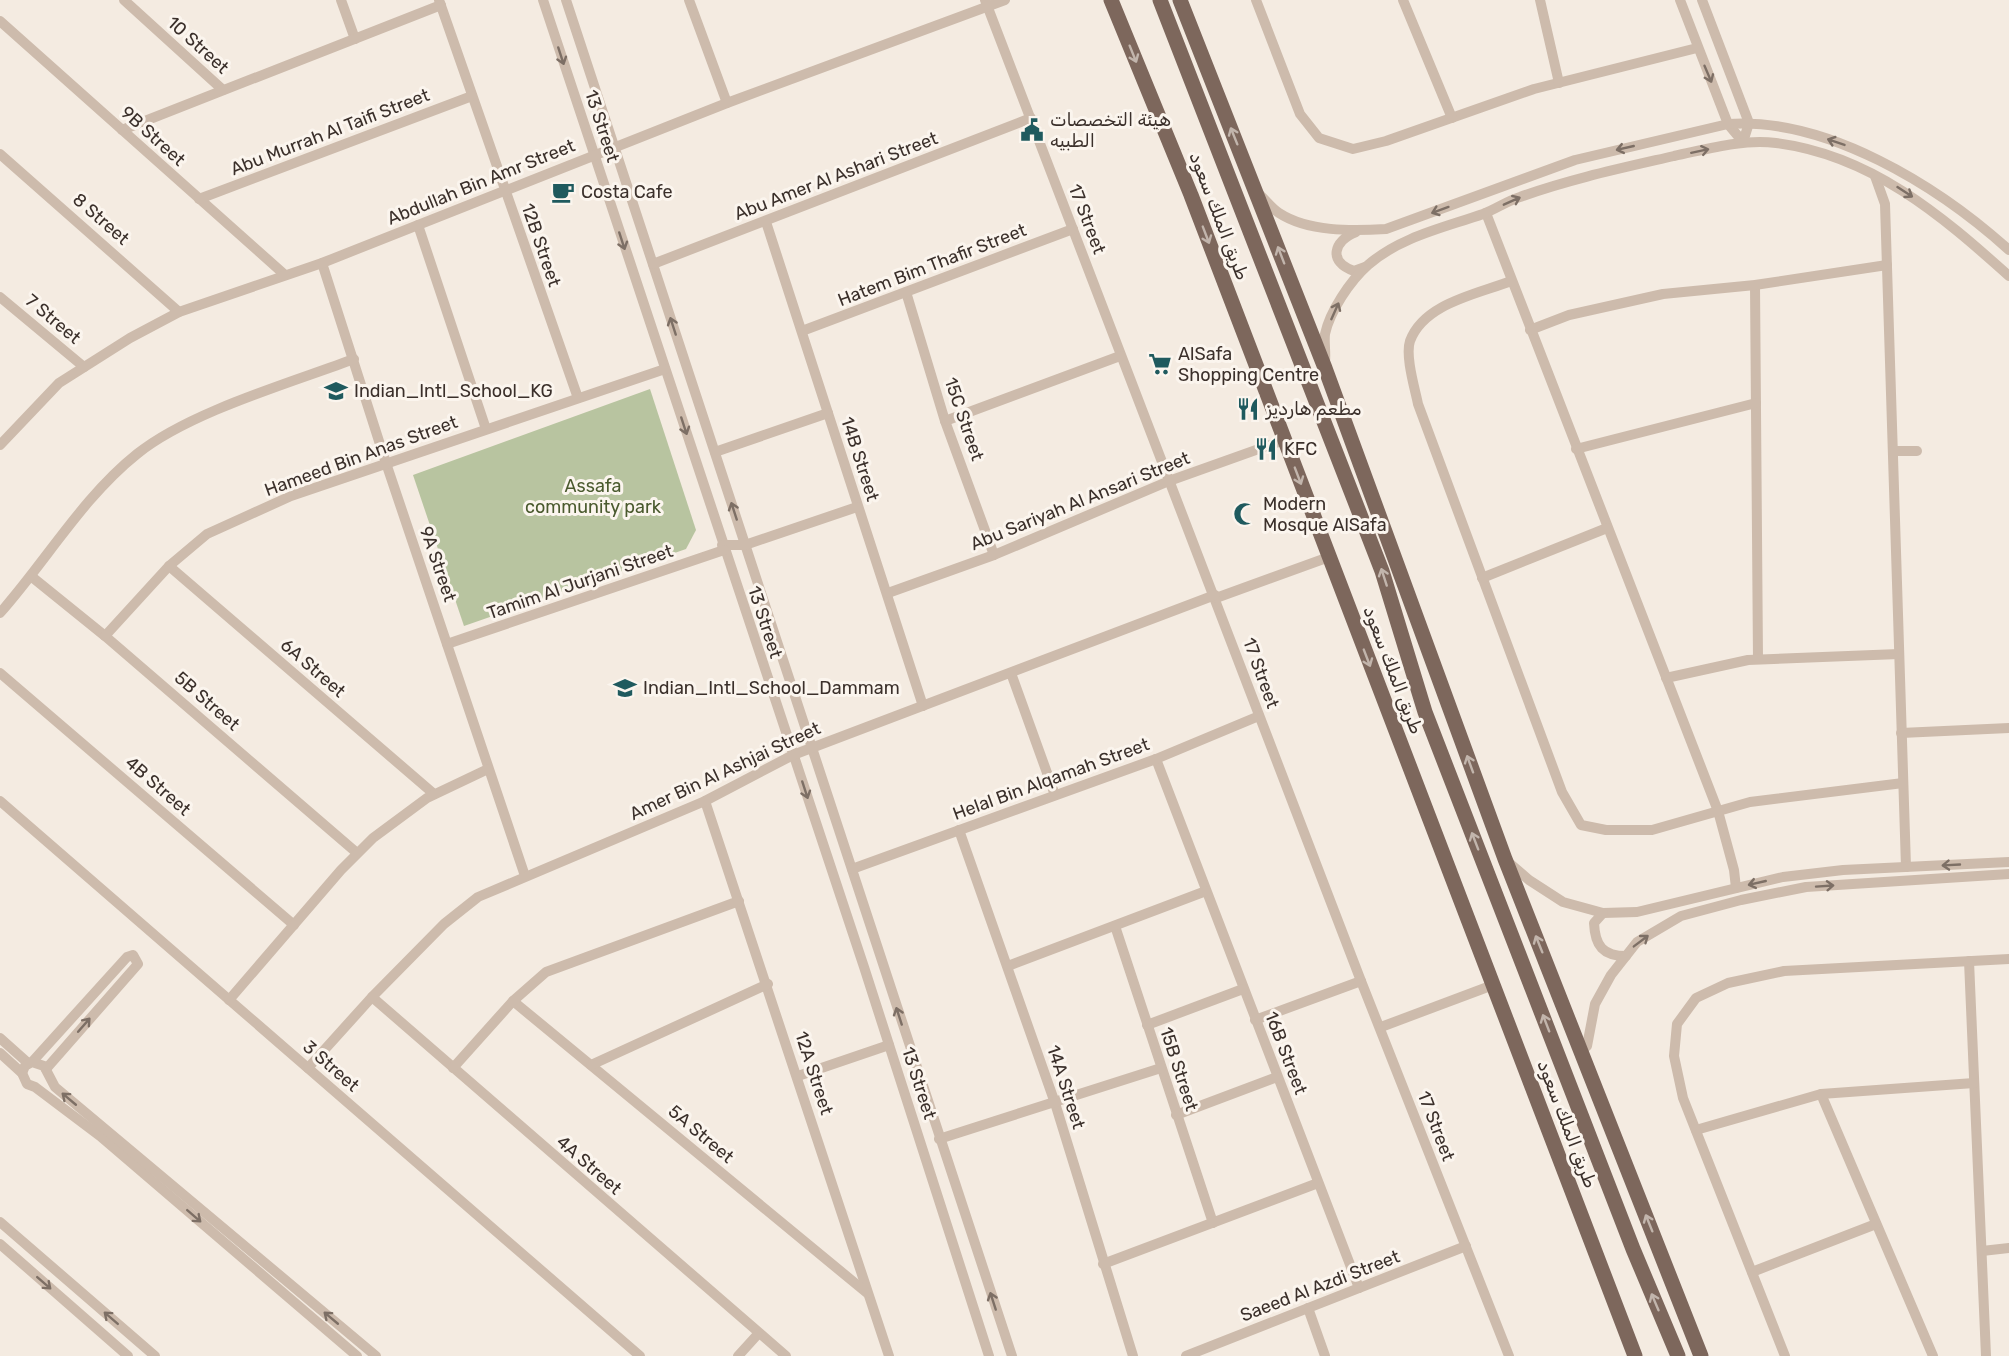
<svg xmlns="http://www.w3.org/2000/svg" width="2009" height="1356" viewBox="0 0 2009 1356" font-family="Rubik,Cairo,sans-serif">
	<style>
		.green { fill: #b8c4a0 }
		.lines { fill: none; stroke-linecap: round; stroke-linejoin: round }
		.minor { stroke: #cdbbac; stroke-width: 10 }
		.primary { stroke: #7d675c; stroke-width: 15 }
		.oneway { stroke: #c2b5ac }
		.oneway2 { stroke: #7d6f65 }
		.labels { text-anchor: middle; dominant-baseline: central; stroke-width: 6; stroke-linejoin: round; paint-order: stroke }
		.street-label { font-size: 18px; fill: #3b302b; stroke: #fbf5ee }
		.poi-label { font-size: 18px; fill: #3b302b; stroke: #fbf5ee; text-anchor: start }
		.park-label { font-size: 18px; fill: #4a5a2e; stroke: #fbf5ee }
	</style>
	<rect width="100%" height="100%" fill="#f4ebe1"/>
	<polygon class="green" points="650,389 696,530 686,549 464,626 413,475"/>
	<g class="lines">
		<g class="minor">
			<polyline points="124,0 223,90"/>
			<polyline points="341,0 355,39"/>
			<polyline points="439,0 578,398"/>
			<polyline points="543,0 864,967 989,1356"/>
			<polyline points="566,0 1012,1356"/>
			<polyline points="689,0 727,103"/>
			<polyline points="985,0 1361,981 1509,1356"/>
			<polyline points="1256,0 1300,114 1319,138 1353,149 1386,141 1534,89 1697,48"/>
			<polyline points="1403,0 1452,118"/>
			<polyline points="1540,0 1559,83"/>
			<polyline points="1680,0 1728,124 1743,142"/>
			<polyline points="1702,0 1749,123 1743,142"/>
			<polyline points="0,21 285,275"/>
			<polyline points="122,130 441,5"/>
			<polyline points="0,154 179,312"/>
			<polyline points="1875,176 1885,204 1906,867"/>
			<path d="M1258,193C1265,199 1271,208 1279,213C1308,232 1352,231 1386,229L1575,160L1728,124C1827,117 1938,186 2009,250"/>
			<polyline points="199,199 472,96"/>
			<polyline points="1486,213 1718,811 1734,870 1736,888"/>
			<polyline points="766,222 923,706"/>
			<polyline points="418,225 486,429"/>
			<path d="M1356,232C1333,241 1328,262 1354,271L1365,267"/>
			<polyline points="322,263 386,463 525,876"/>
			<polyline points="653,264 1031,118"/>
			<path d="M1511,281C1478,294 1424,303 1410,341C1405,356 1415,389 1418,404L1562,792L1581,825L1606,830H1652L1750,802L1903,783"/>
			<polyline points="1755,285 1758,659"/>
			<polyline points="906,292 945,421 994,555"/>
			<polyline points="0,297 84,367"/>
			<polyline points="1530,330 1569,315 1663,294 1755,285 1887,265"/>
			<polyline points="802,331 1073,229"/>
			<path d="M1325,361C1326,353 1324,343 1325,334C1330,311 1350,281 1368,265C1400,237 1443,228 1483,214C1496,209 1507,201 1520,197C1570,179 1622,168 1674,156C1708,149 1741,139 1776,143C1871,155 1941,215 2009,276"/>
			<polyline points="945,421 1120,356"/>
			<polyline points="0,445 59,383 130,338 179,312 322,263 727,103 1005,0"/>
			<polyline points="1576,449 1756,403"/>
			<polyline points="1893,451 1917,451"/>
			<polyline points="715,452 828,413"/>
			<polyline points="722,545 745,545 857,507"/>
			<polyline points="169,566 434,794"/>
			<polyline points="32,577 105,636 357,853"/>
			<polyline points="1482,578 1607,528"/>
			<polyline points="888,593 994,555 1169,481 1284,440"/>
			<polyline points="1216,598 1329,557"/>
			<path d="M0,613C46,561 83,497 137,454C189,412 290,383 354,359"/>
			<polyline points="105,636 169,566 207,534 291,496 665,369"/>
			<polyline points="447,644 724,550"/>
			<polyline points="0,673 294,925"/>
			<polyline points="1011,673 1055,795"/>
			<polyline points="1666,678 1748,660 1899,654"/>
			<polyline points="1901,733 2009,728"/>
			<polyline points="1156,759 1359,1288"/>
			<polyline points="0,801 640,1356"/>
			<polyline points="705,801 889,1356"/>
			<polyline points="959,830 1055,1103 1133,1356"/>
			<polyline points="1507,861 1529,880 1563,902 1603,913 1637,912 1783,877 1843,870 2009,862"/>
			<polyline points="852,869 1156,759 1259,716"/>
			<path d="M1603,913L1594,923C1595,946 1603,956 1626,956"/>
			<polyline points="1115,926 1213,1223"/>
			<polyline points="1969,961 1986,1356"/>
			<polyline points="1008,966 1206,891"/>
			<polyline points="372,997 786,1356"/>
			<polyline points="229,1000 341,870 373,838 427,798 488,769"/>
			<polyline points="513,1001 867,1293"/>
			<polyline points="1255,1020 1361,981"/>
			<polyline points="1147,1025 1243,989"/>
			<polyline points="1381,1027 1493,985"/>
			<polyline points="0,1038 28,1063"/>
			<polyline points="1587,1046 1595,1004 1611,975 1637,942 1681,916 1741,900 1806,887 2009,874"/>
			<polyline points="0,1053 22,1073 27,1084 35,1087 100,1136 357,1356"/>
			<polyline points="32,1062 127,957 133,955 138,964 46,1069"/>
			<polyline points="591,1065 768,984"/>
			<polyline points="308,1068 372,997 444,924 478,897 705,801 793,755 1215,595"/>
			<polyline points="453,1068 513,1001 546,972 739,901"/>
			<polyline points="22,1073 25,1066 32,1062 44,1066 55,1087 376,1356"/>
			<polyline points="798,1076 889,1045"/>
			<polyline points="1821,1094 1933,1356"/>
			<polyline points="1176,1115 1277,1077"/>
			<polyline points="1696,1130 1821,1094 1974,1083"/>
			<polyline points="939,1139 1161,1068"/>
			<polyline points="0,1222 155,1356"/>
			<polyline points="0,1244 128,1356"/>
			<polyline points="1982,1251 2009,1248"/>
			<polyline points="1103,1264 1318,1183"/>
			<polyline points="1752,1272 1876,1224"/>
			<polyline points="1308,1308 1325,1356"/>
			<polyline points="738,1356 758,1334"/>
			<polyline points="1186,1356 1466,1246"/>
			<polyline points="1785,1356 1683,1098 1674,1056 1677,1024 1696,998 1728,983 1784,971 2009,959"/>
		</g>
		<g class="primary">
			<polyline points="1111,0 1191,195 1635,1356"/>
			<polyline points="1160,0 1382,571 1425,712 1633,1249 1678,1356"/>
			<polyline points="1180,0 1325,368 1505,859 1701,1356"/>
		</g>
	</g>
	<defs><path id="oneway-shaft" d="M-6 0H5M1.5-3L5.5 0L1.5 3" fill="none" stroke-width="1.6" stroke-linecap="round" stroke-linejoin="round" transform="scale(1.5)"/></defs>
	<g class="oneway">
		<use href="#oneway-shaft" transform="translate(1133 54) rotate(68)"/>
		<use href="#oneway-shaft" transform="translate(1234 136) rotate(-112)"/>
		<use href="#oneway-shaft" transform="translate(1206 235) rotate(69)"/>
		<use href="#oneway-shaft" transform="translate(1281 255) rotate(-111)"/>
		<use href="#oneway-shaft" transform="translate(1298 476) rotate(69)"/>
		<use href="#oneway-shaft" transform="translate(1384 577) rotate(-108)"/>
		<use href="#oneway-shaft" transform="translate(1367 658) rotate(69)"/>
		<use href="#oneway-shaft" transform="translate(1470 764) rotate(-110)"/>
		<use href="#oneway-shaft" transform="translate(1475 841) rotate(-111)"/>
		<use href="#oneway-shaft" transform="translate(1539 944) rotate(-112)"/>
		<use href="#oneway-shaft" transform="translate(1546 1023) rotate(-111)"/>
		<use href="#oneway-shaft" transform="translate(1649 1223) rotate(-112)"/>
		<use href="#oneway-shaft" transform="translate(1655 1302) rotate(-113)"/>
	</g>
	<g class="oneway2">
		<use href="#oneway-shaft" transform="translate(561 56) rotate(72)"/>
		<use href="#oneway-shaft" transform="translate(1708 74) rotate(67)"/>
		<use href="#oneway-shaft" transform="translate(1836 142) rotate(-161)"/>
		<use href="#oneway-shaft" transform="translate(1625 148) rotate(167)"/>
		<use href="#oneway-shaft" transform="translate(1700 151) rotate(-12)"/>
		<use href="#oneway-shaft" transform="translate(1905 192) rotate(33)"/>
		<use href="#oneway-shaft" transform="translate(1512 201) rotate(-24)"/>
		<use href="#oneway-shaft" transform="translate(1440 210) rotate(160)"/>
		<use href="#oneway-shaft" transform="translate(622 241) rotate(72)"/>
		<use href="#oneway-shaft" transform="translate(1335 311) rotate(-66)"/>
		<use href="#oneway-shaft" transform="translate(673 326) rotate(-108)"/>
		<use href="#oneway-shaft" transform="translate(684 426) rotate(72)"/>
		<use href="#oneway-shaft" transform="translate(734 511) rotate(-108)"/>
		<use href="#oneway-shaft" transform="translate(805 790) rotate(72)"/>
		<use href="#oneway-shaft" transform="translate(1951 865) rotate(177)"/>
		<use href="#oneway-shaft" transform="translate(1757 883) rotate(167)"/>
		<use href="#oneway-shaft" transform="translate(1825 886) rotate(-4)"/>
		<use href="#oneway-shaft" transform="translate(1641 941) rotate(-37)"/>
		<use href="#oneway-shaft" transform="translate(899 1016) rotate(-108)"/>
		<use href="#oneway-shaft" transform="translate(84 1025) rotate(-49)"/>
		<use href="#oneway-shaft" transform="translate(69 1099) rotate(-140)"/>
		<use href="#oneway-shaft" transform="translate(194 1216) rotate(41)"/>
		<use href="#oneway-shaft" transform="translate(44 1283) rotate(41)"/>
		<use href="#oneway-shaft" transform="translate(993 1301) rotate(-108)"/>
		<use href="#oneway-shaft" transform="translate(111 1318) rotate(-139)"/>
		<use href="#oneway-shaft" transform="translate(331 1318) rotate(-140)"/>
	</g>
	<defs>
		<g id="civic-bare" transform="scale(1.8)"><path d="M-.6-6.5H3V-4.5H.6V-3L4-1V1h2V6H-6V1h2V-1L-.6-3ZM-1.2 2.5V6h2.4V2.5Z" fill="#1f5a5e" stroke="#fbf5ee" stroke-width="2.5" paint-order="stroke"/></g>
		<g id="cafe-bare" transform="scale(1.8)"><path d="M-5.5-4.5H6V0H3Q3 3.5 0 3.5H-2.5Q-5.5 3.5-5.5 0ZM3-3.2v2h1.7v-2ZM-6 4.5H4V6H-6Z" fill="#1f5a5e" stroke="#fbf5ee" stroke-width="2.5" paint-order="stroke"/></g>
		<g id="supermarket-bare" transform="scale(1.8)"><path d="M-6-5.5h2.5l.6 2H6L4.5 2H-2.5L-4.4-4H-6ZM-1.5 3.2a1.3 1.3 0 1 0 .1 0ZM3 3.2a1.3 1.3 0 1 0 .1 0Z" fill="#1f5a5e" stroke="#fbf5ee" stroke-width="2.5" paint-order="stroke"/></g>
		<g id="school-bare" transform="scale(1.8)"><path d="M0-5L7-2L0 1L-7-2ZM-4 1L0 2.5L4 1V4Q0 6-4 4Z" fill="#1f5a5e" stroke="#fbf5ee" stroke-width="2.5" paint-order="stroke"/></g>
		<g id="restaurant-bare" transform="scale(1.8)"><path d="M-5-6h1v4h1v-4h1v4h1v-4h1v5L-1.5 .5V6h-2V.5L-5-1ZM5-6V6H3V1.5H1.5Q1.5-4 5-6Z" fill="#1f5a5e" stroke="#fbf5ee" stroke-width="2.5" paint-order="stroke"/></g>
		<g id="mosque-bare" transform="scale(1.8)"><path d="M3.5-4.9A6 6 0 1 0 3.5 4.9A5 5 0 1 1 3.5-4.9Z" fill="#1f5a5e" stroke="#fbf5ee" stroke-width="2.5" paint-order="stroke"/></g>
	</defs>
	<g fill-rule="evenodd">
		<use href="#civic-bare" x="1032" y="130"/>
		<use href="#cafe-bare" x="563" y="192"/>
		<use href="#supermarket-bare" x="1160" y="364"/>
		<use href="#school-bare" x="336" y="391"/>
		<use href="#restaurant-bare" x="1248" y="409"/>
		<use href="#restaurant-bare" x="1266" y="449"/>
		<use href="#mosque-bare" x="1245" y="514"/>
		<use href="#school-bare" x="625" y="688"/>
	</g>
	<g class="labels">
		<g class="street-label">
			<text transform="translate(198 45) rotate(42)">10 Street</text>
			<text transform="translate(602 126) rotate(72)">13 Street</text>
			<text transform="translate(330 132) rotate(-21)">Abu Murrah Al Taifi Street</text>
			<text transform="translate(153 136) rotate(42)">9B Street</text>
			<text transform="translate(836 176) rotate(-21)">Abu Amer Al Ashari Street</text>
			<text transform="translate(481 182) rotate(-22)">Abdullah Bin Amr Street</text>
			<text transform="translate(1219 216) rotate(69)">طريق الملك سعود</text>
			<text transform="translate(101 219) rotate(41)">8 Street</text>
			<text transform="translate(1087 219) rotate(69)">17 Street</text>
			<text transform="translate(541 245) rotate(71)">12B Street</text>
			<text transform="translate(932 265) rotate(-21)">Hatem Bim Thafir Street</text>
			<text transform="translate(53 319) rotate(40)">7 Street</text>
			<text transform="translate(964 419) rotate(71)">15C Street</text>
			<text transform="translate(361 456) rotate(-20)">Hameed Bin Anas Street</text>
			<text transform="translate(860 459) rotate(72)">14B Street</text>
			<text transform="translate(1080 501) rotate(-22)">Abu Sariyah Al Ansari Street</text>
			<text transform="translate(438 564) rotate(71)">9A Street</text>
			<text transform="translate(580 582) rotate(-19)">Tamim Al Jurjani Street</text>
			<text transform="translate(765 622) rotate(72)">13 Street</text>
			<text transform="translate(313 668) rotate(41)">6A Street</text>
			<text transform="translate(1393 670) rotate(69)">طريق الملك سعود</text>
			<text transform="translate(1261 673) rotate(70)">17 Street</text>
			<text transform="translate(207 701) rotate(41)">5B Street</text>
			<text transform="translate(725 771) rotate(-25)">Amer Bin Al Ashjai Street</text>
			<text transform="translate(1051 779) rotate(-20)">Helal Bin Alqamah Street</text>
			<text transform="translate(158 786) rotate(41)">4B Street</text>
			<text transform="translate(1286 1053) rotate(69)">16B Street</text>
			<text transform="translate(331 1066) rotate(41)">3 Street</text>
			<text transform="translate(1179 1069) rotate(72)">15B Street</text>
			<text transform="translate(814 1073) rotate(72)">12A Street</text>
			<text transform="translate(919 1083) rotate(72)">13 Street</text>
			<text transform="translate(1066 1087) rotate(72)">14A Street</text>
			<text transform="translate(1567 1124) rotate(69)">طريق الملك سعود</text>
			<text transform="translate(1436 1126) rotate(69)">17 Street</text>
			<text transform="translate(701 1134) rotate(40)">5A Street</text>
			<text transform="translate(589 1165) rotate(41)">4A Street</text>
			<text transform="translate(1320 1286) rotate(-21)">Saeed Al Azdi Street</text>
		</g>
		<g class="poi-label">
			<text x="1050" y="120">هيئة التخصصات<tspan x="1050" dy="21">الطبيه</tspan></text>
			<text x="581" y="192">Costa Cafe</text>
			<text x="1178" y="354">AlSafa<tspan x="1178" dy="21">Shopping Centre</tspan></text>
			<text x="354" y="391">Indian_Intl_School_KG</text>
			<text x="1266" y="409">مطعم هارديز</text>
			<text x="1284" y="449">KFC</text>
			<text x="1263" y="504">Modern<tspan x="1263" dy="21">Mosque AlSafa</tspan></text>
			<text x="643" y="688">Indian_Intl_School_Dammam</text>
		</g>
		<g class="park-label">
			<text x="593" y="486">Assafa<tspan x="593" dy="21">community park</tspan></text>
		</g>
	</g>
</svg>
